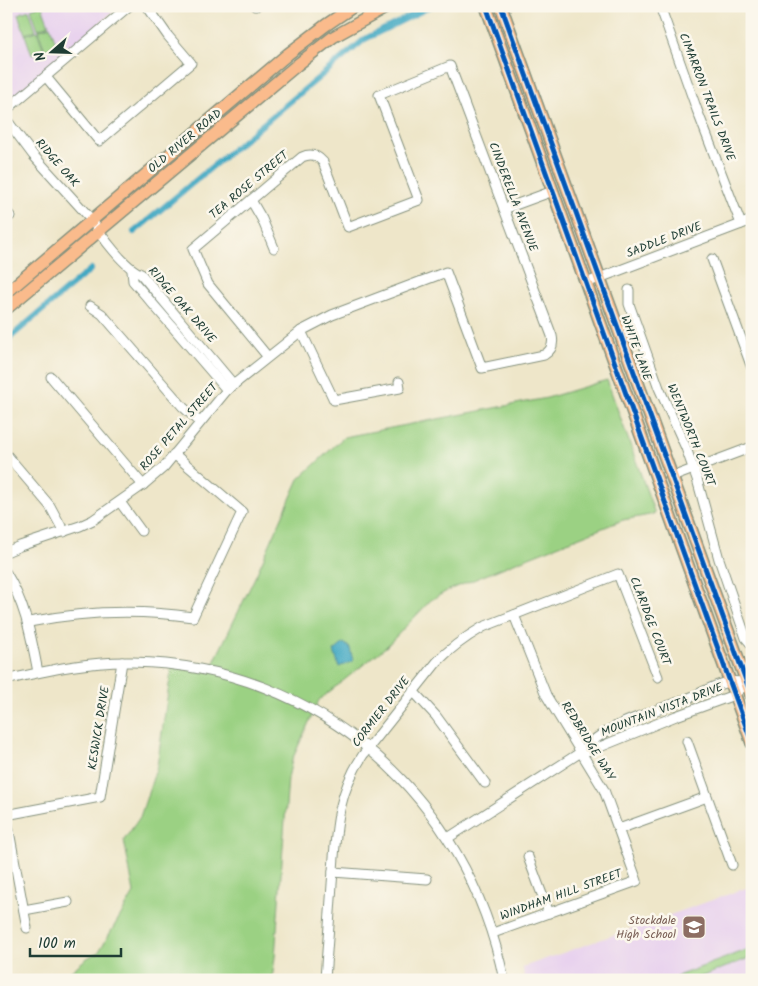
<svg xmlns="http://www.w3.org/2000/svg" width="758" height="986" viewBox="0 0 758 986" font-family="Kalam,sans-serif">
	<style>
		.built { fill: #e8d2ee }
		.green { fill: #9bd183; stroke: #5d875c }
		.water { fill: #43a9c3; stroke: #31737c }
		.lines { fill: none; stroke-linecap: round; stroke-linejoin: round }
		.canal { stroke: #43a9c3; stroke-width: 6 }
		.minor-casing { stroke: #86927e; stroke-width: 11 }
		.major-casing { stroke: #86927e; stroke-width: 14 }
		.minor { stroke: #fff; stroke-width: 9 }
		.major { stroke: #fabb8c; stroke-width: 11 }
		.cycleway-casing { stroke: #fbf7ec; stroke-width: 8 }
		.cycleway { stroke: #0057b8; stroke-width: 5 }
		.labels { text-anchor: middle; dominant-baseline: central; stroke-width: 5; stroke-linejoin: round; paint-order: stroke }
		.street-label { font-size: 12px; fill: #1f3d34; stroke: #fbf7ec }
		.education-label { font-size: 12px; fill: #785e54; stroke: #fbf7ec; text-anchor: end }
	</style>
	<rect width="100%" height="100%" fill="#fbf7ec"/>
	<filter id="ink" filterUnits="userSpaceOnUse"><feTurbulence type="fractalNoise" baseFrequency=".02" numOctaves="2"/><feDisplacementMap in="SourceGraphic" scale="10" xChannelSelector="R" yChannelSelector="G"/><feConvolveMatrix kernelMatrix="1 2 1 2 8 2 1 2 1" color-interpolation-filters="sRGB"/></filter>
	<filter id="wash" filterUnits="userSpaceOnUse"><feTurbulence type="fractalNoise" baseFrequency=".0096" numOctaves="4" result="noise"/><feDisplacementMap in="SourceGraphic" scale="20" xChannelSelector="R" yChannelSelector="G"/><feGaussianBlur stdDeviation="1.12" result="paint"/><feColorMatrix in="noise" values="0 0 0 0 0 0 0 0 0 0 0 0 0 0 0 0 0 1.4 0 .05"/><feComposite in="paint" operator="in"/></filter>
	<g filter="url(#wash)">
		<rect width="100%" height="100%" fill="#eee6c9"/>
		<g class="built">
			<polygon points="6,6 120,6 9,100 6,99"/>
			<polygon points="752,886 752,980 524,980 523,967"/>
		</g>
		<g class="green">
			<polygon points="39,6 42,6 49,25 38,29 31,9"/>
			<polygon points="29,10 36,30 25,34 18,14"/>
			<polygon points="50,26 57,46 45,50 38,30"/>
			<polygon points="37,31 44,50 32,55 25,35"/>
			<path d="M607,380L655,514L623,520L514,563L447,591L431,600L387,646L319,700L292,760L288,778L275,957L272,980H58C73,973 83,957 98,953L134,893L124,840L140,817L157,766L172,665L212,672L215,660L257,573L299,479L344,437L547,398Z"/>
			<polygon points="752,948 752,957 693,980 672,980 680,975"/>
		</g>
		<polygon class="water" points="344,643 350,648 353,661 339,667 334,651"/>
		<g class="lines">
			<g class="canal">
				<polyline points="134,232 365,39 431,6"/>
				<polyline points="6,341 91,269"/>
			</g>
		</g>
	</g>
	<g filter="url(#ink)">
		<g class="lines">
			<g class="minor-casing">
				<g id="minor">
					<polyline points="255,6 256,6"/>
					<polyline points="660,6 697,110 741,224"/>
					<polyline points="46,77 99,141 191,63 168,36 147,6"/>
					<polyline points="6,110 129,6"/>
					<path d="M6,119L33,155L92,220C101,236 125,268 141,274L234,385"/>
					<polyline points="251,200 262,219 274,248"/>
					<polyline points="504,209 553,191"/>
					<polyline points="6,211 10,216"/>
					<polyline points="712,259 752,368"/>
					<polyline points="132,271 133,281 227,390"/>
					<polyline points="586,283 752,220"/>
					<polyline points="629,290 629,304 659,388 686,448 697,479 719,559 746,638 752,645"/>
					<polyline points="90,306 102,314 183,407 200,422"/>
					<polyline points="301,331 334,400 400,388 399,382"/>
					<polyline points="51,377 143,485"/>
					<polyline points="6,454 50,506 64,532"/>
					<polyline points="672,477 752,447"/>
					<polyline points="120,502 141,531"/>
					<path d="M6,552L20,546L80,526L93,520L143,485L164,467L227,390L301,331L332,315L446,272L482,368L544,355C551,351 554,345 552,336L450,66L379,95L419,200L348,227L323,162C317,155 311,153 302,157L193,249L208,284L268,357"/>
					<path d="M6,573C26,605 31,637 38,672"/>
					<path d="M29,622C84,611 137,609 193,617L242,512L174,454"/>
					<path d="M6,680C48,670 90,661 133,662C321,666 467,798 504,980"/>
					<polyline points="413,691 436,716 485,783"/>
					<polyline points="687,741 732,865"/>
					<polyline points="581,752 595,749 676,716 734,695 747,683"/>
					<polyline points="6,815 100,797 122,662"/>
					<polyline points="6,815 27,928"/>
					<polyline points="619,829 707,797"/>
					<path d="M448,838L581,752C608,722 650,714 686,699C700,694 715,684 729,682C737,680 744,684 752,681"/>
					<polyline points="528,857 549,913"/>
					<polyline points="333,872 427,879"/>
					<polyline points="24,910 68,902"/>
					<polyline points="493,933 637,881 604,790 546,695 514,615"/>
					<path d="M325,980C327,948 330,916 332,884C336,835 335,797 363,755L437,662C451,647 466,637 483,627L618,574L658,677"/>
				</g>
			</g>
			<g class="major-casing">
				<g id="major">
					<polyline points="486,6 752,743"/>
					<polyline points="501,6 752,697"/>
					<polyline points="6,293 288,54 326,25 354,6"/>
					<polyline points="6,309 297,65 333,37 389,6"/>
				</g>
			</g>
			<use href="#minor" class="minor"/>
			<use href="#major" class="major"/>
			<g class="cycleway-casing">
				<g id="cycleway">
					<polyline points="486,6 752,743"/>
					<polyline points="501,6 752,697"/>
				</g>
			</g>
			<use href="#cycleway" class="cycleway"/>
		</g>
	</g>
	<defs>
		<g id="school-square" transform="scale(1.25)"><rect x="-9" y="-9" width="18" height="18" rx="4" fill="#8d6e63" stroke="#fbf7ec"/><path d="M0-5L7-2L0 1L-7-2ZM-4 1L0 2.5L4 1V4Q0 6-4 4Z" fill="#fff"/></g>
	</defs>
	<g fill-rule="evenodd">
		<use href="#school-square" x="694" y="927"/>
	</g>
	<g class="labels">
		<g class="street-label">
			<text transform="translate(707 97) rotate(69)">CIMARRON TRAILS DRIVE</text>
			<text transform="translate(185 141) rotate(-40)">OLD RIVER ROAD</text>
			<text transform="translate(57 163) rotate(49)">RIDGE OAK</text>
			<text transform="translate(249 185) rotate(-40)">TEA ROSE STREET</text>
			<text transform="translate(513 197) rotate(69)">CINDERELLA AVENUE</text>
			<text transform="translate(664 240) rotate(-21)">SADDLE DRIVE</text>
			<text transform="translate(182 305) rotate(49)">RIDGE OAK DRIVE</text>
			<text transform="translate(636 348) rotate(70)">WHITE LANE</text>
			<text transform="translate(179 427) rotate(-49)">ROSE PETAL STREET</text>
			<text transform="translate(691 435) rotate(68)">WENTWORTH COURT</text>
			<text transform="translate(650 621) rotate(69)">CLARIDGE COURT</text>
			<text transform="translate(662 710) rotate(-21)">MOUNTAIN VISTA DRIVE</text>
			<text transform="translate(381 712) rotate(-52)">CORMIER DRIVE</text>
			<text transform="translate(99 728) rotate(-81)">KESWICK DRIVE</text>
			<text transform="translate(588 741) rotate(58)">REDBRIDGE WAY</text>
			<text transform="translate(561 895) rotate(-20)">WINDHAM HILL STREET</text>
		</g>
		<g class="education-label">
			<text x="676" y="920">Stockdale<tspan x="676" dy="14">High School</tspan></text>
		</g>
	</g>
	<rect width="758" height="986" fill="none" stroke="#fbf7ec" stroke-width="25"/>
	<g transform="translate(52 52) rotate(250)" stroke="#fbf7ec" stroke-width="4" paint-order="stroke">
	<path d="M0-4L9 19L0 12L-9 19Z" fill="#1f3d34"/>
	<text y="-8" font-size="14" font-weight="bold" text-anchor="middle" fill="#1f3d34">N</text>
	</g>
	<path d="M30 948v8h91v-8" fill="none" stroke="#1f3d34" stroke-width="2.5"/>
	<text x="38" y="948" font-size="15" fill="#1f3d34" stroke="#fbf7ec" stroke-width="4" paint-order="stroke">100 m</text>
</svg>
